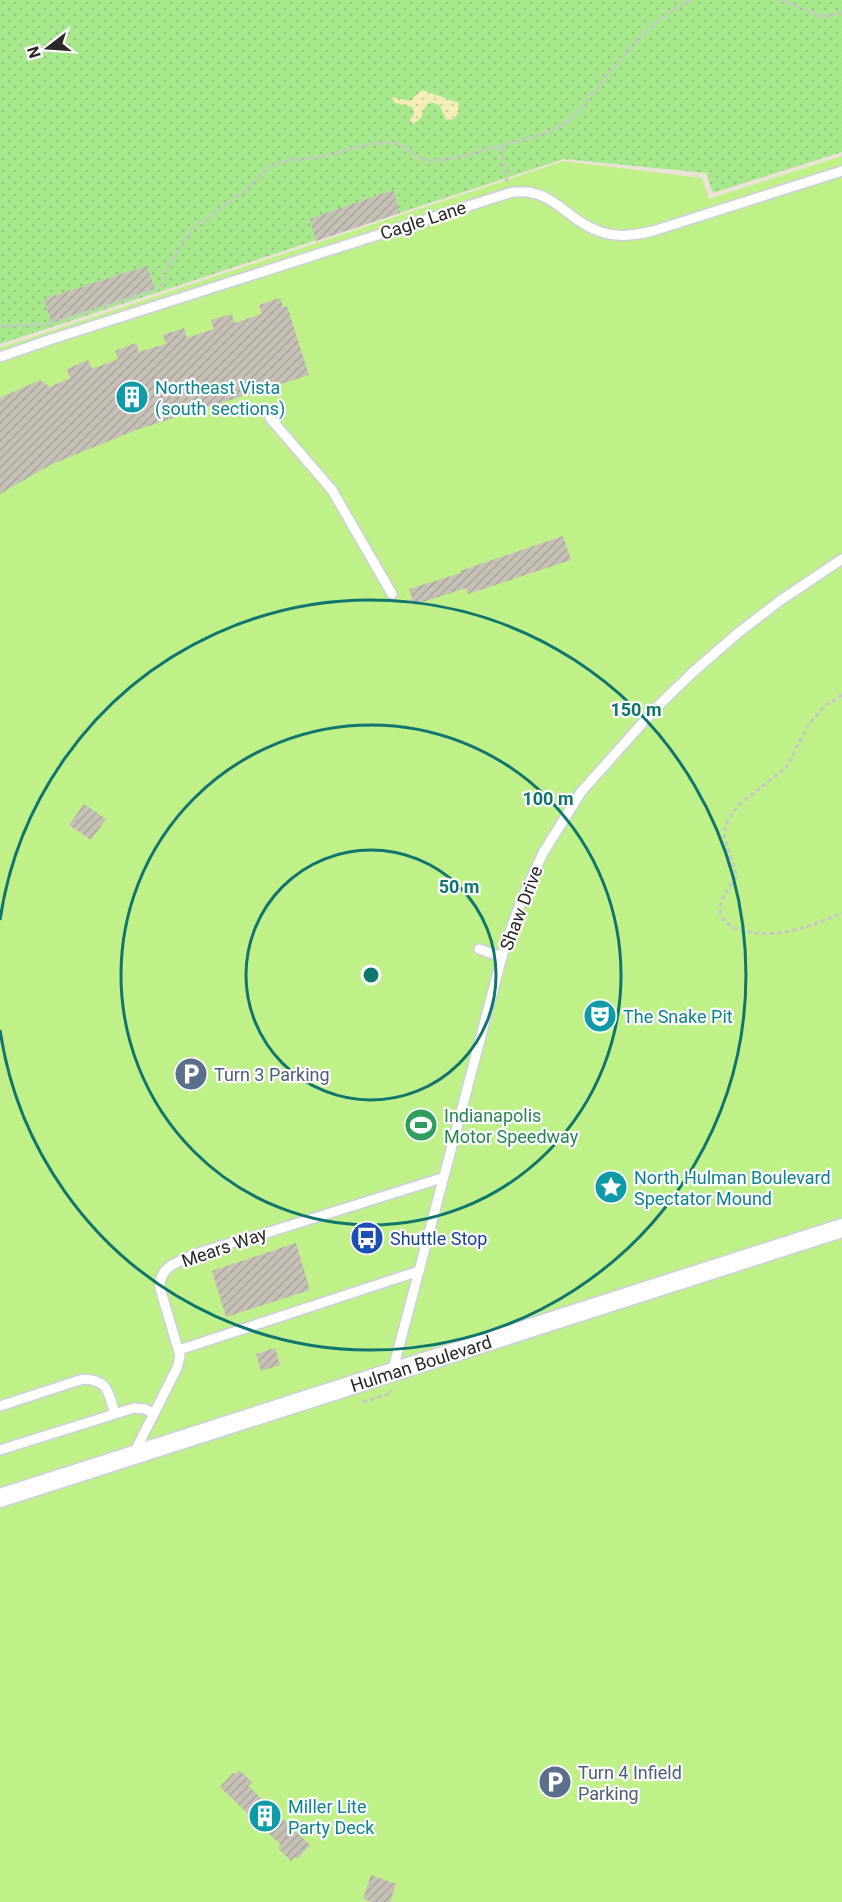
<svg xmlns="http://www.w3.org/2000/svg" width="842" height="1902" viewBox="0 0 842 1902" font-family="Roboto,sans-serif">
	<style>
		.grass { fill: url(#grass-dots) }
		.sand { fill: url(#sand-dots) }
		.pitch { fill: #c0f088 }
		.building { fill: url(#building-hatch) }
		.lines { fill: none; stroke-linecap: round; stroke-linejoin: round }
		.service-casing { stroke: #cccfe2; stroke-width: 12 }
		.minor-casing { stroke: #cccfe2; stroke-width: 21 }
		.path { stroke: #c7c7c7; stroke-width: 3; stroke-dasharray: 4.5 3; stroke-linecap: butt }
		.service { stroke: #fff; stroke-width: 9 }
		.minor { stroke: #fff; stroke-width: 18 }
		.ring { fill: none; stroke: #0f766e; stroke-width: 3 }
		.labels { text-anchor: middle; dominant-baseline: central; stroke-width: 4.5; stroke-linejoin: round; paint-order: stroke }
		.street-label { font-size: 18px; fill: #272727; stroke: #fff }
		.culture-label { font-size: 18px; fill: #0d838f; stroke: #fff; text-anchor: start }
		.service-label { font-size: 18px; fill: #4e5e75; stroke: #fff; text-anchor: start }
		.leisure-label { font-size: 18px; fill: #27864d; stroke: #fff; text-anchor: start }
		.transit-label { font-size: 18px; fill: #164399; stroke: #fff; text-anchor: start }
		.centre { fill: #0f766e; stroke: #fff; stroke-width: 3 }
		.ring-label { font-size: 18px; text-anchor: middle; font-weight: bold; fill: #0f766e; stroke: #fff; stroke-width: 4.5; stroke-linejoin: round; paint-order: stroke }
	</style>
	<defs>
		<pattern id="grass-dots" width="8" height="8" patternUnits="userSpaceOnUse" patternTransform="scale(1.5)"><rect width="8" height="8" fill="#a8e88d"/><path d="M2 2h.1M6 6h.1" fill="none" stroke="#91c77a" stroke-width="1.8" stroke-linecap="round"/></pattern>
		<pattern id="sand-dots" width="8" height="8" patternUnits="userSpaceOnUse" patternTransform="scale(1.5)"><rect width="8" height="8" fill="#f5edb6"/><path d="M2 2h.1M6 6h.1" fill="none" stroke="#d2cb9c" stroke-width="1.8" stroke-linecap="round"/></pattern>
		<pattern id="building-hatch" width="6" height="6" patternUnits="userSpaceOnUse" patternTransform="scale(1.5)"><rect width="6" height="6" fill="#c6c0b7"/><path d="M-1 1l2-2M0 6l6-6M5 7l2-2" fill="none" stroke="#aaa59d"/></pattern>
	</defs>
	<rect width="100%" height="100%" fill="#ece3d7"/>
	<polygon class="grass" points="0,0 842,0 842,152 713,193 706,173 564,159 0,344"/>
	<path class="sand" d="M422,90L459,103L458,113L454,119L446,120L440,106C429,98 424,106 422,117L413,124L410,121L414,113L413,108C407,104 400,105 394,102L392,97L410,101Z"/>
	<polygon class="pitch" points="842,156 842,1902 0,1902 0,348 564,161 702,178 709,199"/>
	<g class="building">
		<polygon points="393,190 400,213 316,241 310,219"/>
		<polygon points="147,266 155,289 51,322 44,299"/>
		<polygon points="280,298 283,307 287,306 309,375 136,430 50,465 0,494 0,398 40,380 50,387 70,378 67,369 88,360 92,369 118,359 115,351 136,343 139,352 166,344 163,335 184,328 187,338 214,329 211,320 232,314 234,323 262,314 259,305"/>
		<polygon points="563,536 571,560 468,594 466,588 414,605 409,589 461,573 460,571"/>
		<polygon points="84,804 106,819 91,840 69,825"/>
		<polygon points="296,1243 310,1290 226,1317 212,1271"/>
		<polygon points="275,1348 280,1365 261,1371 256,1354"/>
		<polygon points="239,1770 252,1782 248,1786 310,1845 297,1859 295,1857 291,1861 278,1848 281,1845 220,1787 233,1773 235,1774"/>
		<polygon points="371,1875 396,1884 390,1902 372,1902 363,1899"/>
	</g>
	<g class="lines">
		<g class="service-casing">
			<g id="service">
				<path d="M0,357L49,340L509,193C551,184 566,221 601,232C619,238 635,235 653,231L842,171"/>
				<polyline points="270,418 332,490 392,594"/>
				<polyline points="479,949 502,957"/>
				<polyline points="179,1350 419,1271"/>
				<polyline points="392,1373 504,949 521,901 543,853 581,792 656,708 692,673 738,633 781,600 842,559"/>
				<path d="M0,1406L83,1379C109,1380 108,1392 115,1414"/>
				<polyline points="0,1450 134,1408 145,1409 154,1414"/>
				<path d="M133,1455L177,1368L180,1356L160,1288C159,1278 163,1271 172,1265C199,1250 233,1243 263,1234C323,1215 382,1197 442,1178"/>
			</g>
		</g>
		<g class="minor-casing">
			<g id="minor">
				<path id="s1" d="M0,1498L842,1228"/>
			</g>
		</g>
		<g class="path">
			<polyline points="782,0 822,17 842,13"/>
			<path d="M507,182L501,146C522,139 548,135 566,123C581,112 592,95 603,81C628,50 655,16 692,0"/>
			<path d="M104,307L162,286C167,265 181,243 196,227C210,214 229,204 244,191C254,183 263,171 275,165C288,158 306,160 320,157C342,153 365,142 388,143C407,143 406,151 420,158C438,166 481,150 501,146"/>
			<polyline points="0,326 43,325 98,309"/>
			<path d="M842,695L826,705L808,725L787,767L742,802L732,813L726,824L724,837L737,876C731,885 720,898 720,910C721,920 729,926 738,929C773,941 810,927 842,913"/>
			<polyline points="363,1402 391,1393 390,1390"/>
		</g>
		<use href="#service" class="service"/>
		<use href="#minor" class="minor"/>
	</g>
	<g class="ring">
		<circle cx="371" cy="975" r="125"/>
		<circle cx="371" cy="975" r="250"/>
		<path d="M0 920A375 375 0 1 1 0 1030"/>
	</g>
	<defs>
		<g id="building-disc" transform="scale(1.725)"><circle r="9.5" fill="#0f9aa8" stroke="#fff"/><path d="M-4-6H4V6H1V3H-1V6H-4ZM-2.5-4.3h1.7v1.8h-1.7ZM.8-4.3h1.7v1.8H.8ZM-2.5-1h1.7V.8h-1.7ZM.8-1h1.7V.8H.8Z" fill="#fff"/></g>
		<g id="theatre-disc" transform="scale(1.725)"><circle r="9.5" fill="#0f9aa8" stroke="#fff"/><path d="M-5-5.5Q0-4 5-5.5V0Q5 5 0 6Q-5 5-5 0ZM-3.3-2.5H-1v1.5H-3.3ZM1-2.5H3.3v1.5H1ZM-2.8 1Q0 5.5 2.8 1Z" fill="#fff"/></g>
		<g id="parking-disc" transform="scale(1.725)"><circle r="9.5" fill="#5c6f8a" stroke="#fff"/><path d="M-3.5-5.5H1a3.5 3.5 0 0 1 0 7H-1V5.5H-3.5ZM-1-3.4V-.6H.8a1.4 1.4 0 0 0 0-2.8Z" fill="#fff"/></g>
		<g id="stadium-disc" transform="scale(1.725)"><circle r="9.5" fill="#2e9e5b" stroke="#fff"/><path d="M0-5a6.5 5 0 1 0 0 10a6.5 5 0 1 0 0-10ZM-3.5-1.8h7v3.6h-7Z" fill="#fff"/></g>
		<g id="sight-disc" transform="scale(1.725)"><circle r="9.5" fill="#0f9aa8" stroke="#fff"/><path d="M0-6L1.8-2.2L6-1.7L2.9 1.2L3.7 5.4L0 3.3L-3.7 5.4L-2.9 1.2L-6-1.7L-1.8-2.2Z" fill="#fff"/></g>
		<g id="bus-disc" transform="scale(1.725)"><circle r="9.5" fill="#1a4fb4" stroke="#fff"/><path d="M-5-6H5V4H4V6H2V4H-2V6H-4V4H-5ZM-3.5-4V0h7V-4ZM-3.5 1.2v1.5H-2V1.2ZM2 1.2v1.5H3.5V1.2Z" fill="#fff"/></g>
	</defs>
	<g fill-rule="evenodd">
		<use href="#building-disc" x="132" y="397"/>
		<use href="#theatre-disc" x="600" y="1016"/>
		<use href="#parking-disc" x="191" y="1074"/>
		<use href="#stadium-disc" x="421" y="1125"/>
		<use href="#sight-disc" x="611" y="1187"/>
		<use href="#bus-disc" x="367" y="1238"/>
		<use href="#parking-disc" x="555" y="1782"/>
		<use href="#building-disc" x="265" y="1816"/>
	</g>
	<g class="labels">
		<g class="street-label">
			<text transform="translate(423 220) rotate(-18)">Cagle Lane</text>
			<text transform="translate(521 908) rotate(-69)">Shaw Drive</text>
			<text transform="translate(224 1247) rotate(-19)">Mears Way</text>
			<text stroke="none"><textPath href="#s1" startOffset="442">Hulman Boulevard</textPath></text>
		</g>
		<g class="culture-label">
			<text x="155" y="387">Northeast Vista<tspan x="155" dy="21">(south sections)</tspan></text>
			<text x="623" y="1016">The Snake Pit</text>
			<text x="634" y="1177">North Hulman Boulevard<tspan x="634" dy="21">Spectator Mound</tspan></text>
			<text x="288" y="1806">Miller Lite<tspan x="288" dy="21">Party Deck</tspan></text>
		</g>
		<g class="service-label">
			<text x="214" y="1074">Turn 3 Parking</text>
			<text x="578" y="1772">Turn 4 Infield<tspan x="578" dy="21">Parking</tspan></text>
		</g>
		<g class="leisure-label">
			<text x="444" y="1115">Indianapolis<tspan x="444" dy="21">Motor Speedway</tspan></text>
		</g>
		<g class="transit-label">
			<text x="390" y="1238">Shuttle Stop</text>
		</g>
	</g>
	<circle cx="371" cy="975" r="9" class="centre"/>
	<g class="ring-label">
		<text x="636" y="716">150 m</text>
		<text x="548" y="805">100 m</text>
		<text x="459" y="893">50 m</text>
	</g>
	<g transform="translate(48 48) rotate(253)" stroke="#ffffff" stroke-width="4.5" paint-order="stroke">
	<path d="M0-4.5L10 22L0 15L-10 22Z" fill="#272727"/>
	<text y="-9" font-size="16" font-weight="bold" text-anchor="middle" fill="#272727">N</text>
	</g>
</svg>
